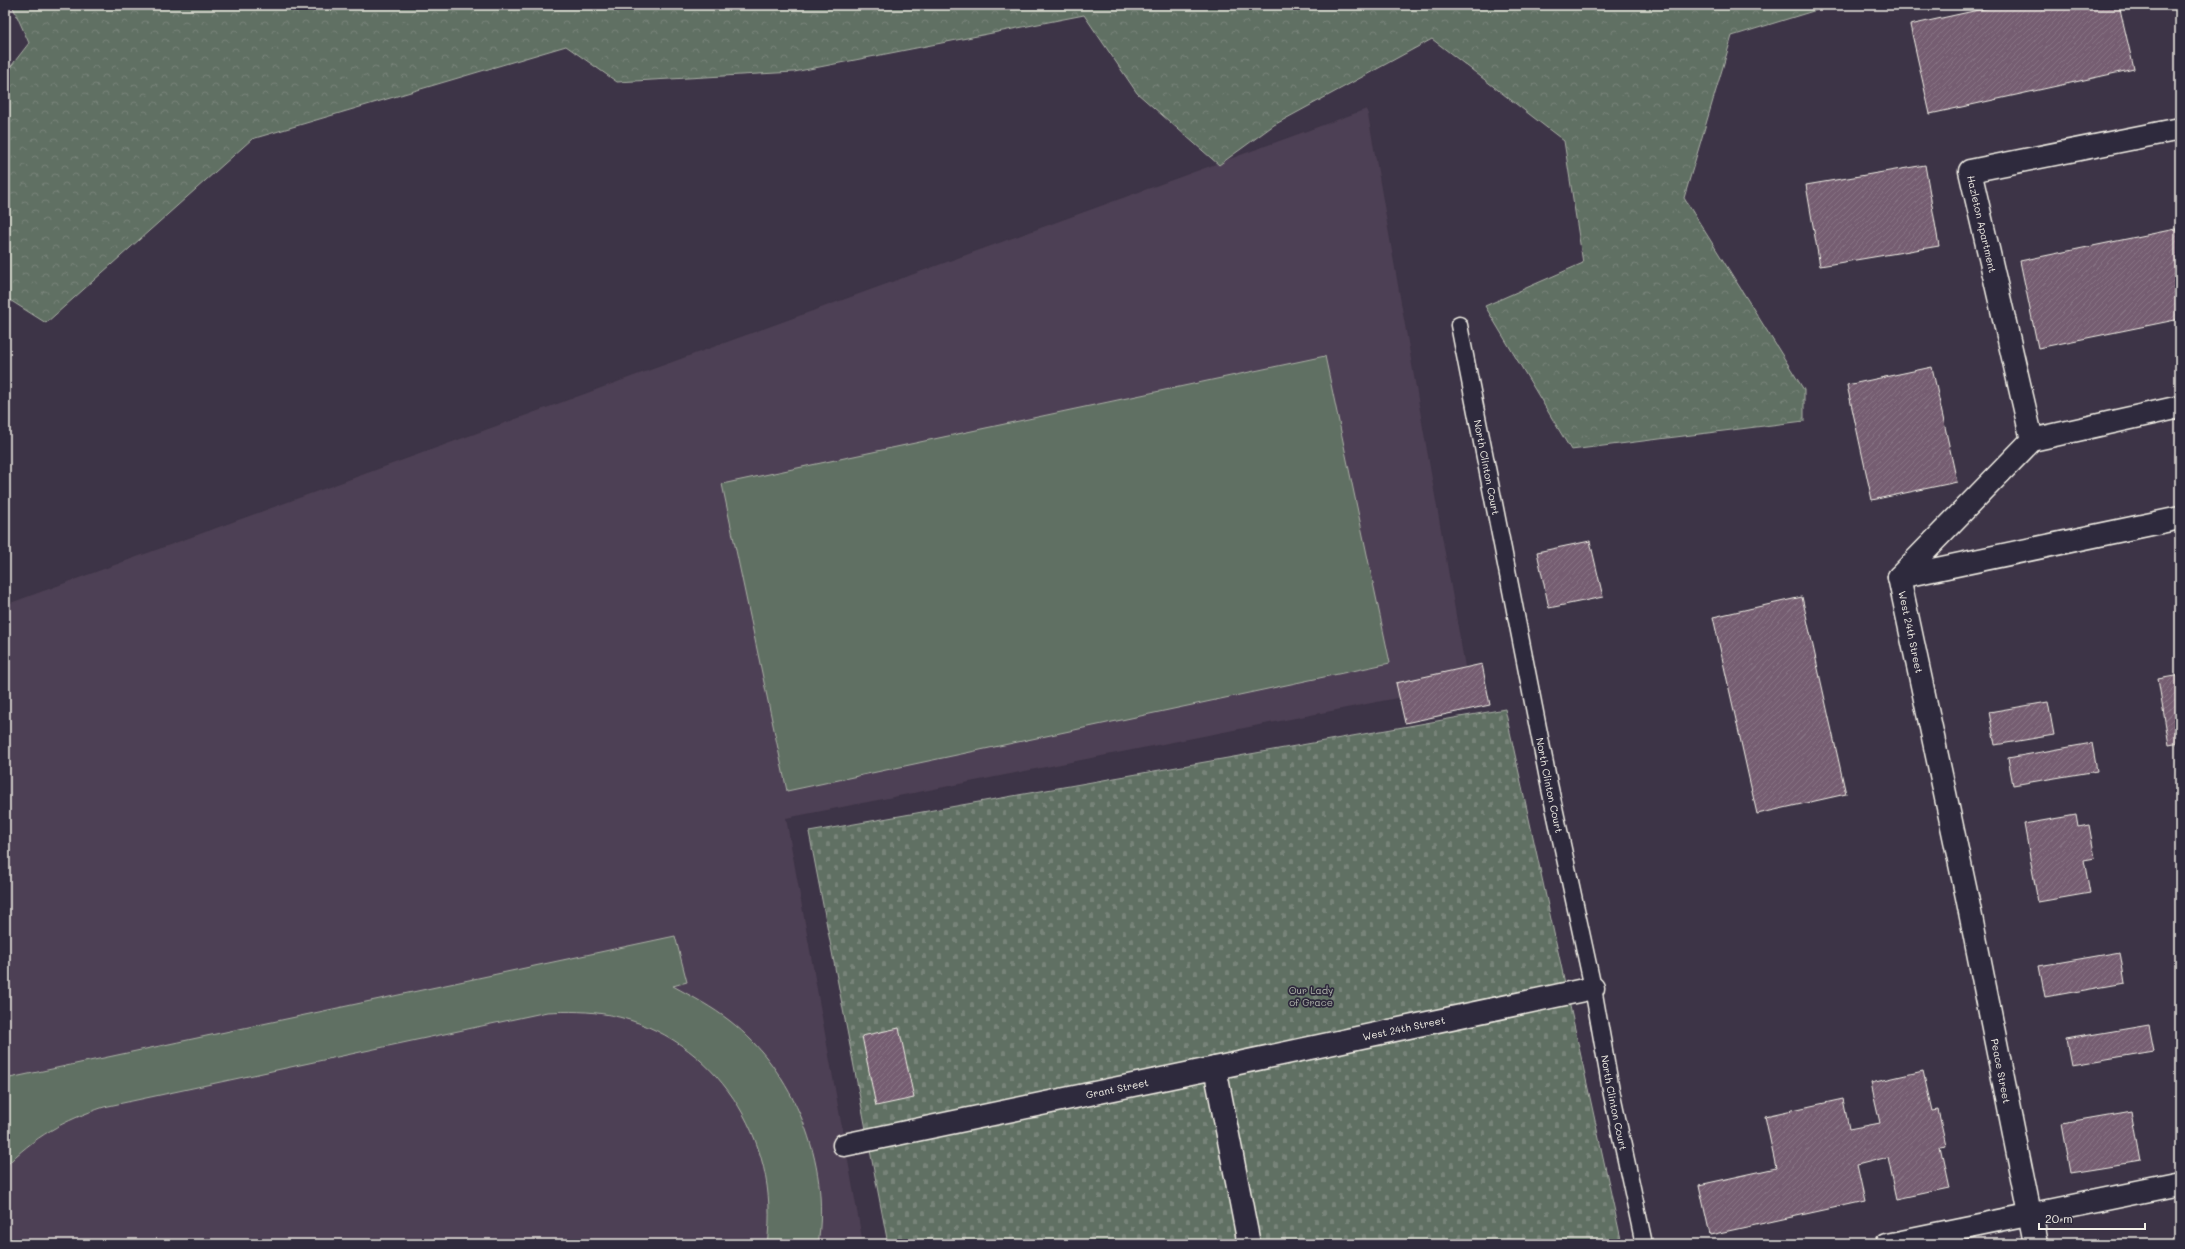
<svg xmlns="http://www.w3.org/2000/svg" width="2185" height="1249" viewBox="0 0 2185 1249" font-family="Mali,sans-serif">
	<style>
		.built { fill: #4e4054 }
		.grass { fill: #616f64; stroke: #aab0a6 }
		.forest { fill: url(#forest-crowns); stroke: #aab0a6 }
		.cemetery { fill: url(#cemetery-stones); stroke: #aab0a6 }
		.building { fill: url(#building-hatch); stroke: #f4f1e8 }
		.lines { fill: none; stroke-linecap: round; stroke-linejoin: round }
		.service-casing { stroke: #f4f1e8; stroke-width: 19 }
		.minor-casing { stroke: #f4f1e8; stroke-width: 25 }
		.tertiary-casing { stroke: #f4f1e8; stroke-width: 25 }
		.service { stroke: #2f2a3d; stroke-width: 16 }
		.minor { stroke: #2f2a3d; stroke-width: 22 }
		.tertiary { stroke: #2f2a3d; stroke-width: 22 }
		.labels { text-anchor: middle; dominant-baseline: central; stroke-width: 3.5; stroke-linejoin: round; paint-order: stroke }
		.street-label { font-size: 10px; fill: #f4f1e8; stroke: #2f2a3d }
		.park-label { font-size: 10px; fill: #b2b6ad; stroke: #2f2a3d }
	</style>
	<defs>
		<pattern id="forest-crowns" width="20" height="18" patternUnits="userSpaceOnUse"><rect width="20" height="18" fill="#616f64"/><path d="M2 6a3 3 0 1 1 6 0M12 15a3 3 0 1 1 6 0" fill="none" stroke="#78847a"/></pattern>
		<pattern id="cemetery-stones" width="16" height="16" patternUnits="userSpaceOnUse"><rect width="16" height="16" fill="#616f64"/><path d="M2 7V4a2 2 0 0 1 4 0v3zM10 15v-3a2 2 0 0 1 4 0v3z" fill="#78847a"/></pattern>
		<pattern id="building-hatch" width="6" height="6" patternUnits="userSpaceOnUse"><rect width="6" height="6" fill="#745d71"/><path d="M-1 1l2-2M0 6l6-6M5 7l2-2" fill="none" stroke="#887585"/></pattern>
	</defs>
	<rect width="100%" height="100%" fill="#3d3447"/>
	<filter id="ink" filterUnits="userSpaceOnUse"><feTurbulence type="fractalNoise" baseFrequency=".025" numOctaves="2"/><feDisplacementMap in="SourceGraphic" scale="8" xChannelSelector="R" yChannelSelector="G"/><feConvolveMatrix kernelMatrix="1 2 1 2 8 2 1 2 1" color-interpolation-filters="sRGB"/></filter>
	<g filter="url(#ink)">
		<polygon class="built" points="1367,109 1468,684 786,818 863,1244 5,1244 5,605"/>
		<g class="grass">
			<polygon points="1325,356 1390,663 787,791 722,484"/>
			<path d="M675,936L687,982L673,986C693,997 712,1007 730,1021C794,1071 831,1164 818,1244H767C782,1140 715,1036 610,1015C589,1011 568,1011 547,1012L104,1107C65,1120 33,1137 5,1167V1079Z"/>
		</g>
		<polygon class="forest" points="12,5 1833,5 1732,36 1684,198 1804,390 1804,421 1571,450 1485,306 1583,263 1564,141 1432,39 1274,125 1219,165 1137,93 1084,15 794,72 617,82 566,46 252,139 46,323 5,297 5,74 29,43"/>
		<polygon class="cemetery" points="1505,709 1622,1244 888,1244 809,832"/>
		<g class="building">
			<polygon points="2001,5 2119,5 2134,69 1930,114 1910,25"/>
			<polygon points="1925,165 1939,246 1820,266 1806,185"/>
			<polygon points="2180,228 2180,319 2038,348 2020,261"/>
			<polygon points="1932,367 1957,482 1872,500 1847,385"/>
			<polygon points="1590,541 1603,597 1549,608 1537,552"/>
			<polygon points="1802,597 1846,794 1757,814 1713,617"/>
			<polygon points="1482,664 1490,705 1405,723 1396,683"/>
			<polygon points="2180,675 2180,743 2169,745 2158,679"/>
			<polygon points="2048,702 2054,735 1995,745 1989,712"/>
			<polygon points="2092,743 2097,771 2013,785 2008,758"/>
			<polygon points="2076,815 2078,827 2089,825 2095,858 2084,860 2090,893 2038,902 2024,824"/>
			<polygon points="2120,952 2125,983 2045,997 2039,966"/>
			<polygon points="2149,1025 2154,1051 2071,1065 2066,1039"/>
			<polygon points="899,1028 914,1098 876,1106 862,1036"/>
			<polygon points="1923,1071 1932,1111 1938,1110 1946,1145 1940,1146 1949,1188 1897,1199 1888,1157 1857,1165 1865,1201 1710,1235 1699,1185 1776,1168 1765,1116 1843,1099 1849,1129 1880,1123 1871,1083"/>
			<polygon points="2131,1111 2140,1162 2071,1173 2062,1123"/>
		</g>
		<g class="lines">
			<g class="service-casing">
				<g id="service">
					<path id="s1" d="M1459,325L1549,784L1593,988L1611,1090L1644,1244"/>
				</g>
			</g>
			<g class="minor-casing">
				<g id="minor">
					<polyline points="2032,440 2180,407"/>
					<polyline points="1899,577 2032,440 1970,171 2180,129"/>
					<path id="s2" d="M1215,1068L1593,988"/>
					<path id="s3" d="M844,1145L1215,1068L1249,1244"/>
					<polyline points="2036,1244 1967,897 1899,577 2180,518"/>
				</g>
			</g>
			<g class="tertiary-casing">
				<polyline id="tertiary" points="1887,1244 2180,1184"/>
			</g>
			<use href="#service" class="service"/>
			<use href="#minor" class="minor"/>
			<use href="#tertiary" class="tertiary"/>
		</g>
	</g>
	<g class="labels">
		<g class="street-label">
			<text transform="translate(1982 224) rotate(77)">Hazleton Apartment</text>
			<text stroke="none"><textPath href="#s1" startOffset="145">North Clinton Court</textPath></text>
			<text transform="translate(1911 632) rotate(78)">West 24th Street</text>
			<text stroke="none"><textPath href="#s1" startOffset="469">North Clinton Court</textPath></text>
			<text stroke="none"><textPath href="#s2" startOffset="193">West 24th Street</textPath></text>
			<text transform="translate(2001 1071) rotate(79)">Peace Street</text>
			<text stroke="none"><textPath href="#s3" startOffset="279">Grant Street</textPath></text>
			<text stroke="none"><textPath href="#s1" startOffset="793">North Clinton Court</textPath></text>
		</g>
		<g class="park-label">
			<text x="1311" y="990">Our Lady<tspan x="1311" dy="12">of Grace</tspan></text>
		</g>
	</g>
	<rect width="2185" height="1249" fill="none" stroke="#2f2a3d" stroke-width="20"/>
	<rect x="10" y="10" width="2165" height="1229" fill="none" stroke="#f4f1e8" stroke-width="1.5" filter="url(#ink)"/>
	<path d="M2039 1223v6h106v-6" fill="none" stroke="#f4f1e8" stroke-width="2"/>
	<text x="2045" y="1223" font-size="12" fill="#f4f1e8" stroke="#2f2a3d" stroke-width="3" paint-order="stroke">20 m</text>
</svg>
